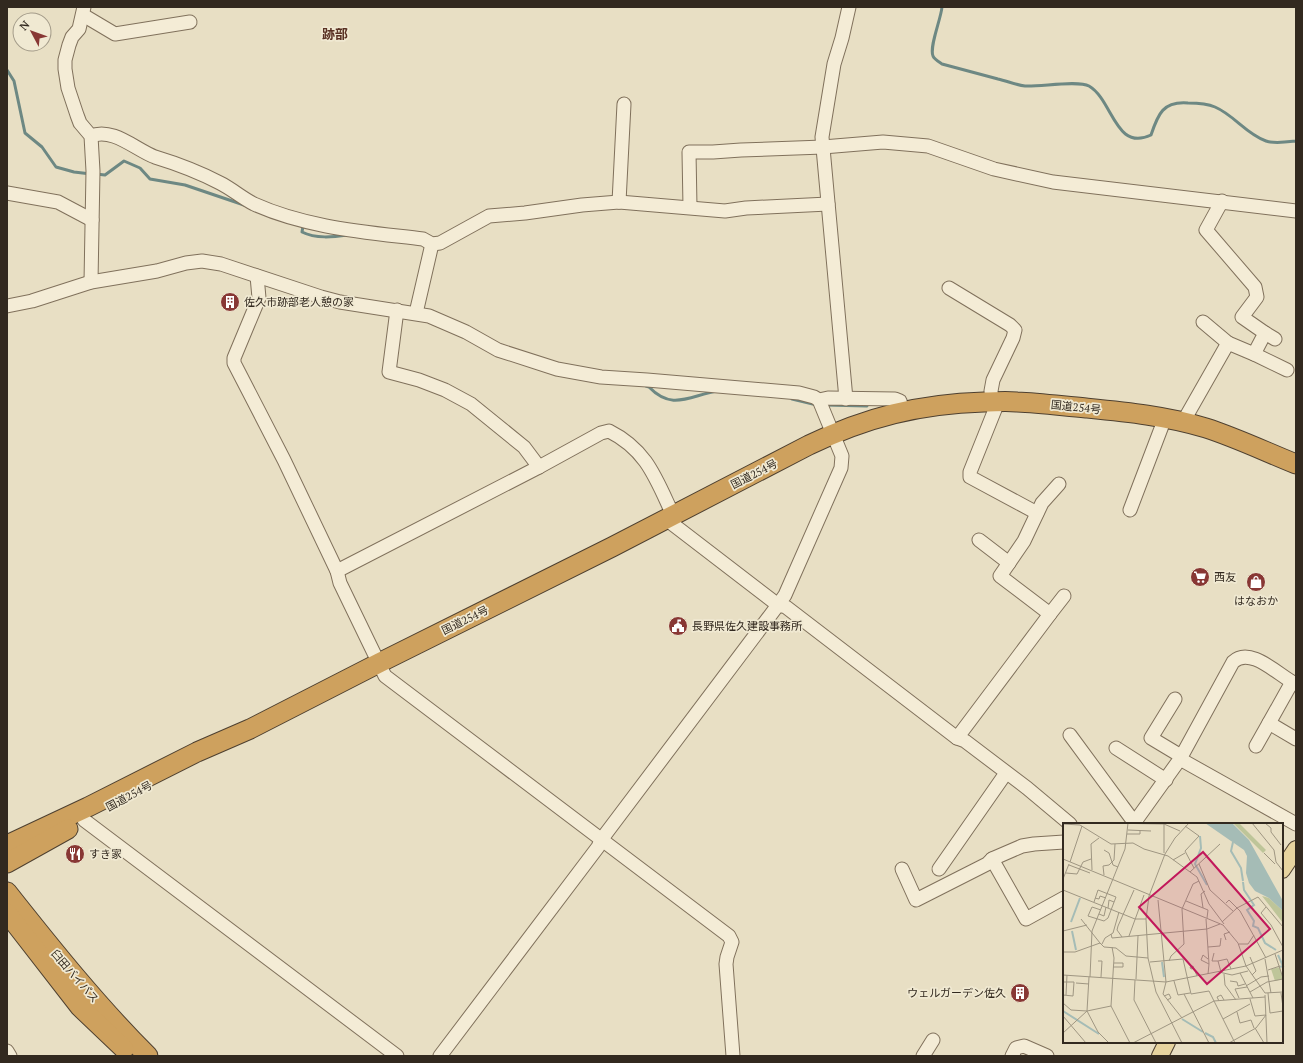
<svg xmlns="http://www.w3.org/2000/svg" width="1303" height="1063" viewBox="0 0 1303 1063" font-family="'PT Serif','Noto Sans JP',serif">
	<style>
		.lines { fill: none; stroke-linecap: round; stroke-linejoin: round }
		.stream { stroke: #6d8883; stroke-width: 3 }
		.minor-casing { stroke: #80715c; stroke-width: 15 }
		.major-casing { stroke: #4e4030; stroke-width: 18 }
		.highway-casing { stroke: #4e4030; stroke-width: 21 }
		.minor { stroke: #f4ecd6; stroke-width: 13 }
		.major { stroke: #e7d49f; stroke-width: 16 }
		.highway { stroke: #cea15e; stroke-width: 19 }
		.labels { text-anchor: middle; dominant-baseline: central; stroke-width: 3.5; stroke-linejoin: round; paint-order: stroke }
		.poi-label { font-size: 11px; fill: #32291f; stroke: #f0e9d2; text-anchor: start }
		.street-label { font-size: 11px; fill: #32291f; stroke: #f0e9d2 }
		.quarter-label { font-size: 13px; font-weight: bold; fill: #593123; stroke: #f0e9d2 }
		.inset-river { fill: none; stroke: #a5bcb6; stroke-width: 2 }
		.inset-road { fill: none; stroke: #9f9682; stroke-width: 1 }
		.view { fill: #c2185b; fill-opacity: 0.15; stroke: #c2185b; stroke-width: 2 }
		.inset-edge { fill: none; stroke: #32291f; stroke-width: 2 }
	</style>
	<rect width="100%" height="100%" fill="#e8dfc4"/>
	<g class="lines">
		<g class="stream">
			<path d="M942,7C941,19 929,47 933,56C934,59 939,62 942,64C961,69 980,74 998,79C1007,81 1016,85 1025,86C1040,87 1078,80 1089,86C1113,100 1115,152 1151,135C1158,114 1163,101 1188,103C1197,103 1206,103 1215,107C1234,115 1246,134 1266,141C1274,144 1287,142 1296,141"/>
			<polyline points="7,70 14,81 25,133 42,147 56,167 74,172 91,174"/>
			<polyline points="96,174 105,175 124,161 140,168 150,179 185,185 244,205"/>
			<path d="M302,225L303,226L302,232C316,239 333,237 348,235"/>
			<path d="M646,386L649,387C672,411 689,396 717,391"/>
			<polyline points="792,399 817,405"/>
			<polyline points="825,405 867,406"/>
		</g>
		<g class="minor-casing">
			<g id="minor">
				<polyline points="84,7 79,29 72,37 69,45 65,60 65,69 68,88 77,115 80,123 91,136 93,171 91,282"/>
				<polyline points="83,15 115,34 190,22"/>
				<path d="M91,136C113,127 136,150 155,157C178,164 199,172 220,183C232,189 242,198 254,204C307,228 366,232 423,239L432,244L440,243L489,216L525,213L582,205L619,202L725,211L746,208L828,204"/>
				<polyline points="7,193 58,202 92,220"/>
				<polyline points="619,202 624,104"/>
				<polyline points="690,207 689,152 713,152 741,150 823,147 883,142 928,146 994,169 1053,182 1296,211"/>
				<polyline points="257,276 259,298 234,358 234,363 284,460 337,571 340,583 385,676 729,936 732,942 727,957 726,964 733,1056"/>
				<polyline points="949,288 1010,325 1015,330 1013,338 993,380 991,391 992,402"/>
				<polyline points="7,306 32,301 91,282 157,271 186,263 202,261 221,264 321,297 340,302 429,316 466,332 498,350 557,369 601,377 647,380 799,393 814,397 819,400 828,398 895,399 900,401 903,411"/>
				<polyline points="397,310 389,372 419,380 445,390 471,404 524,447 539,467"/>
				<polyline points="416,313 432,244"/>
				<polyline points="1203,322 1228,343"/>
				<polyline points="1265,333 1275,339"/>
				<polyline points="1254,354 1287,370"/>
				<polyline points="846,399 822,137 834,64 842,38 849,7"/>
				<polyline points="998,402 970,472 970,477 1037,513"/>
				<polyline points="1183,422 1228,343 1254,354 1265,333 1242,317 1257,297 1255,287 1206,230 1222,201"/>
				<polyline points="1130,510 1165,418"/>
				<polyline points="666,519 778,605 786,607 957,738 965,741 1027,788 1070,824"/>
				<polyline points="1009,563 1024,541 1042,503 1059,484"/>
				<path d="M337,571L539,467L601,433L609,431C647,450 656,479 673,515"/>
				<polyline points="1050,614 1064,596"/>
				<polyline points="1292,682 1269,723 1296,739"/>
				<polyline points="1175,699 1151,738 1181,756"/>
				<polyline points="1070,735 1131,818 1137,819 1180,759 1296,824"/>
				<polyline points="957,738 1050,614 1000,576 1009,563 979,540"/>
				<polyline points="1256,746 1269,723"/>
				<polyline points="1116,748 1166,780"/>
				<path d="M1180,759L1233,662C1251,645 1280,677 1296,684"/>
				<polyline points="84,820 397,1056"/>
				<polyline points="1064,842 1034,844 1022,846 992,859 1026,919 1064,898"/>
				<polyline points="902,869 916,900 987,864 992,859"/>
				<polyline points="939,869 1006,773"/>
				<polyline points="7,1051 10,1056"/>
				<polyline points="440,1056 598,847 601,840 778,605 785,595 841,468 842,456 819,400"/>
				<polyline points="923,1056 933,1040"/>
				<polyline points="1012,1056 1016,1048 1024,1046 1047,1056"/>
			</g>
		</g>
		<g class="major-casing">
			<g id="major">
				<polyline points="1282,870 1296,849"/>
				<polyline points="1160,1056 1167,1042"/>
			</g>
		</g>
		<g class="highway-casing">
			<g id="highway">
				<path d="M7,845L88,807L197,752L250,729L379,663L612,547L809,445C867,417 919,404 984,402C995,402 1006,401 1017,402C1040,403 1063,406 1086,408C1126,412 1167,416 1206,428C1237,438 1266,452 1296,464"/>
				<polyline points="7,863 68,829"/>
				<path d="M7,892C52,949 97,1005 148,1056"/>
				<polyline points="7,913 80,1007 124,1049"/>
			</g>
		</g>
		<use href="#minor" class="minor"/>
		<use href="#major" class="major"/>
		<use href="#highway" class="highway"/>
	</g>
	<defs>
		<g id="building-disc" transform="scale(1)"><circle r="9.5" fill="#883734" stroke="#f0e9d2"/><path d="M-4-6H4V6H1V3H-1V6H-4ZM-2.5-4.3h1.7v1.8h-1.7ZM.8-4.3h1.7v1.8H.8ZM-2.5-1h1.7V.8h-1.7ZM.8-1h1.7V.8H.8Z" fill="#fff"/></g>
		<g id="supermarket-disc" transform="scale(1)"><circle r="9.5" fill="#883734" stroke="#f0e9d2"/><path d="M-6-5.5h2.5l.6 2H6L4.5 2H-2.5L-4.4-4H-6ZM-1.5 3.2a1.3 1.3 0 1 0 .1 0ZM3 3.2a1.3 1.3 0 1 0 .1 0Z" fill="#fff"/></g>
		<g id="shop-disc" transform="scale(1)"><circle r="9.5" fill="#883734" stroke="#f0e9d2"/><path d="M-5-2.5h2.3a2.7 3.5 0 0 1 5.4 0H5L5.5 6h-11ZM-1.5-2.5h3a1.5 2.3 0 0 0-3 0Z" fill="#fff"/></g>
		<g id="civic-disc" transform="scale(1)"><circle r="9.5" fill="#883734" stroke="#f0e9d2"/><path d="M-.6-6.5H3V-4.5H.6V-3L4-1V1h2V6H-6V1h2V-1L-.6-3ZM-1.2 2.5V6h2.4V2.5Z" fill="#fff"/></g>
		<g id="restaurant-disc" transform="scale(1)"><circle r="9.5" fill="#883734" stroke="#f0e9d2"/><path d="M-5-6h1v4h1v-4h1v4h1v-4h1v5L-1.5 .5V6h-2V.5L-5-1ZM5-6V6H3V1.5H1.5Q1.5-4 5-6Z" fill="#fff"/></g>
	</defs>
	<g fill-rule="evenodd">
		<use href="#building-disc" x="230" y="302"/>
		<use href="#supermarket-disc" x="1200" y="577"/>
		<use href="#shop-disc" x="1256" y="582"/>
		<use href="#civic-disc" x="678" y="626"/>
		<use href="#restaurant-disc" x="75" y="854"/>
		<use href="#building-disc" x="1020" y="993"/>
	</g>
	<g class="labels">
		<g class="poi-label">
			<text x="244" y="302">佐久市跡部老人憩の家</text>
			<text x="1214" y="577">西友</text>
			<text x="1256" y="601" text-anchor="middle">はなおか</text>
			<text x="692" y="626">長野県佐久建設事務所</text>
			<text x="89" y="854">すき家</text>
			<text x="1006" y="993" text-anchor="end">ウェルガーデン佐久</text>
		</g>
		<g class="street-label">
			<text transform="translate(1076 407) rotate(6)">国道254号</text>
			<text transform="translate(754 474) rotate(-27)">国道254号</text>
			<text transform="translate(465 620) rotate(-26)">国道254号</text>
			<text transform="translate(129 796) rotate(-28)">国道254号</text>
			<text transform="translate(75 976) rotate(49)">臼田バイパス</text>
		</g>
		<g class="quarter-label">
			<text x="335" y="34">跡部</text>
		</g>
	</g>
	<g transform="translate(1063 823)">
		<rect width="220" height="220" fill="#e8dfc4"/>
		<path d="M170,0H176L203,27L200,30ZM199,73L206,75L220,88V100ZM217,144L220,156L212,158L208,146Z" fill="#bec599"/>
		<path d="M142,0H169L186,17L220,78V88L206,75L192,68L186,60L183,50L184,33L181,27Z" fill="#a5bcb6"/>
		<path class="inset-river" d="M137,13L138,25L132,41L144,62M170,19L168,28L178,45L180,58M180,59L181,67L191,82L184,87L191,98L190,103L195,105L202,120L213,127M8,99L17,75M9,108L13,127M215,132L220,143L217,144M99,139L101,154M0,188L36,211M119,196L140,209M142,210L150,214L153,220"/>
		<path class="inset-road" d="M41,0L101,1L117,8M189,0L211,27L213,39L220,48M202,0L208,5V9L218,22M0,1L17,2L48,21L70,20L81,26L105,33L134,54L146,81L161,101M101,1V30M122,3L136,13L122,28L131,45M65,7L88,8M64,11H77V7M41,27L46,30L50,42L55,44M201,30L212,41M0,36L160,102L175,120L183,143L220,127M110,37L122,30M7,39L19,3M136,41L147,67L170,88M6,42L27,50M29,47L28,21L36,15M127,49L157,21M3,50L14,51L20,39L28,36M41,52L40,43L46,42L51,37L52,21M0,56L6,41M0,67L72,96H83M32,75L36,76L37,73L43,75M95,77L103,159L100,171L119,195M123,78L145,87L144,95M31,79L35,67L53,74L45,95L41,98L25,93L29,84L38,87M163,80L166,77L177,88L203,135M203,84L198,90L208,102L220,124M45,85L46,77L51,79M140,85L138,71L142,68M36,91L41,93L43,84M18,96L37,120M143,96L146,141L145,151M159,99L174,85L195,74L220,104M0,108L24,102M48,111L49,115L144,106L157,101M66,113L81,72M59,114L54,107L55,103L71,67M163,117L161,111L167,109M39,121L42,115L50,110L56,89M176,121H185L191,112M49,124L51,135L48,183L67,220M145,124L157,123L158,115M0,129H12L37,120L41,124L53,125L63,133L85,135M151,130L149,138H155L158,149M212,131L220,155M187,134L193,148L189,152M145,136L140,132L138,137L146,141M202,136L208,170M35,138H39L38,154M106,138L108,133L121,121L119,86L130,61L136,58M155,138L164,136L168,146M87,139L120,136L128,171L146,168L172,220M50,144H60V140H51M131,145L128,146L127,144L130,143L134,153M205,147L217,143M156,149L169,152L185,148M177,150L190,175M161,151L162,162L173,177M0,152L103,159L183,143L202,170L220,169M27,154L29,108L62,26L65,0M73,156L75,113M72,157L71,177L93,220M111,158L115,172L127,170M167,158L174,159L175,163L182,161M0,159H11L10,173L0,172M13,160L26,161M183,163L198,154L206,153M187,169L204,159L220,156M205,170L207,190M218,170L220,184M121,171L146,220M3,172L4,152M202,172L204,220M101,173L106,171L108,175L104,177M176,175L172,166L184,164M156,178L154,174L158,172L161,177M0,180L8,187L24,188L48,183M24,188L35,209L46,220M174,189L177,200L188,197L191,205M207,190L220,188M0,193L23,220M160,196L187,181M192,205L201,220M0,210L24,188L26,154M70,220L151,178L202,174M119,220L93,169L85,135L83,96L86,73L102,31L112,15L126,0M166,220L193,205L203,192L192,193L187,176"/>
		<path class="view" d="M140,29L207,106L144,161L76,84Z"/>
		<rect width="220" height="220" class="inset-edge"/>
	</g>
	<rect width="1303" height="1063" fill="none" stroke="#32291f" stroke-width="16"/>
	<g transform="translate(32 32) rotate(311)"><circle r="19" fill="#f0e9d2" stroke="#a49c8a"/>
	<path d="M0-3L7 15L0 10L-7 15Z" fill="#883734"/>
	<text y="-6" font-size="11" font-weight="bold" text-anchor="middle" fill="#32291f">N</text>
	</g>
</svg>
